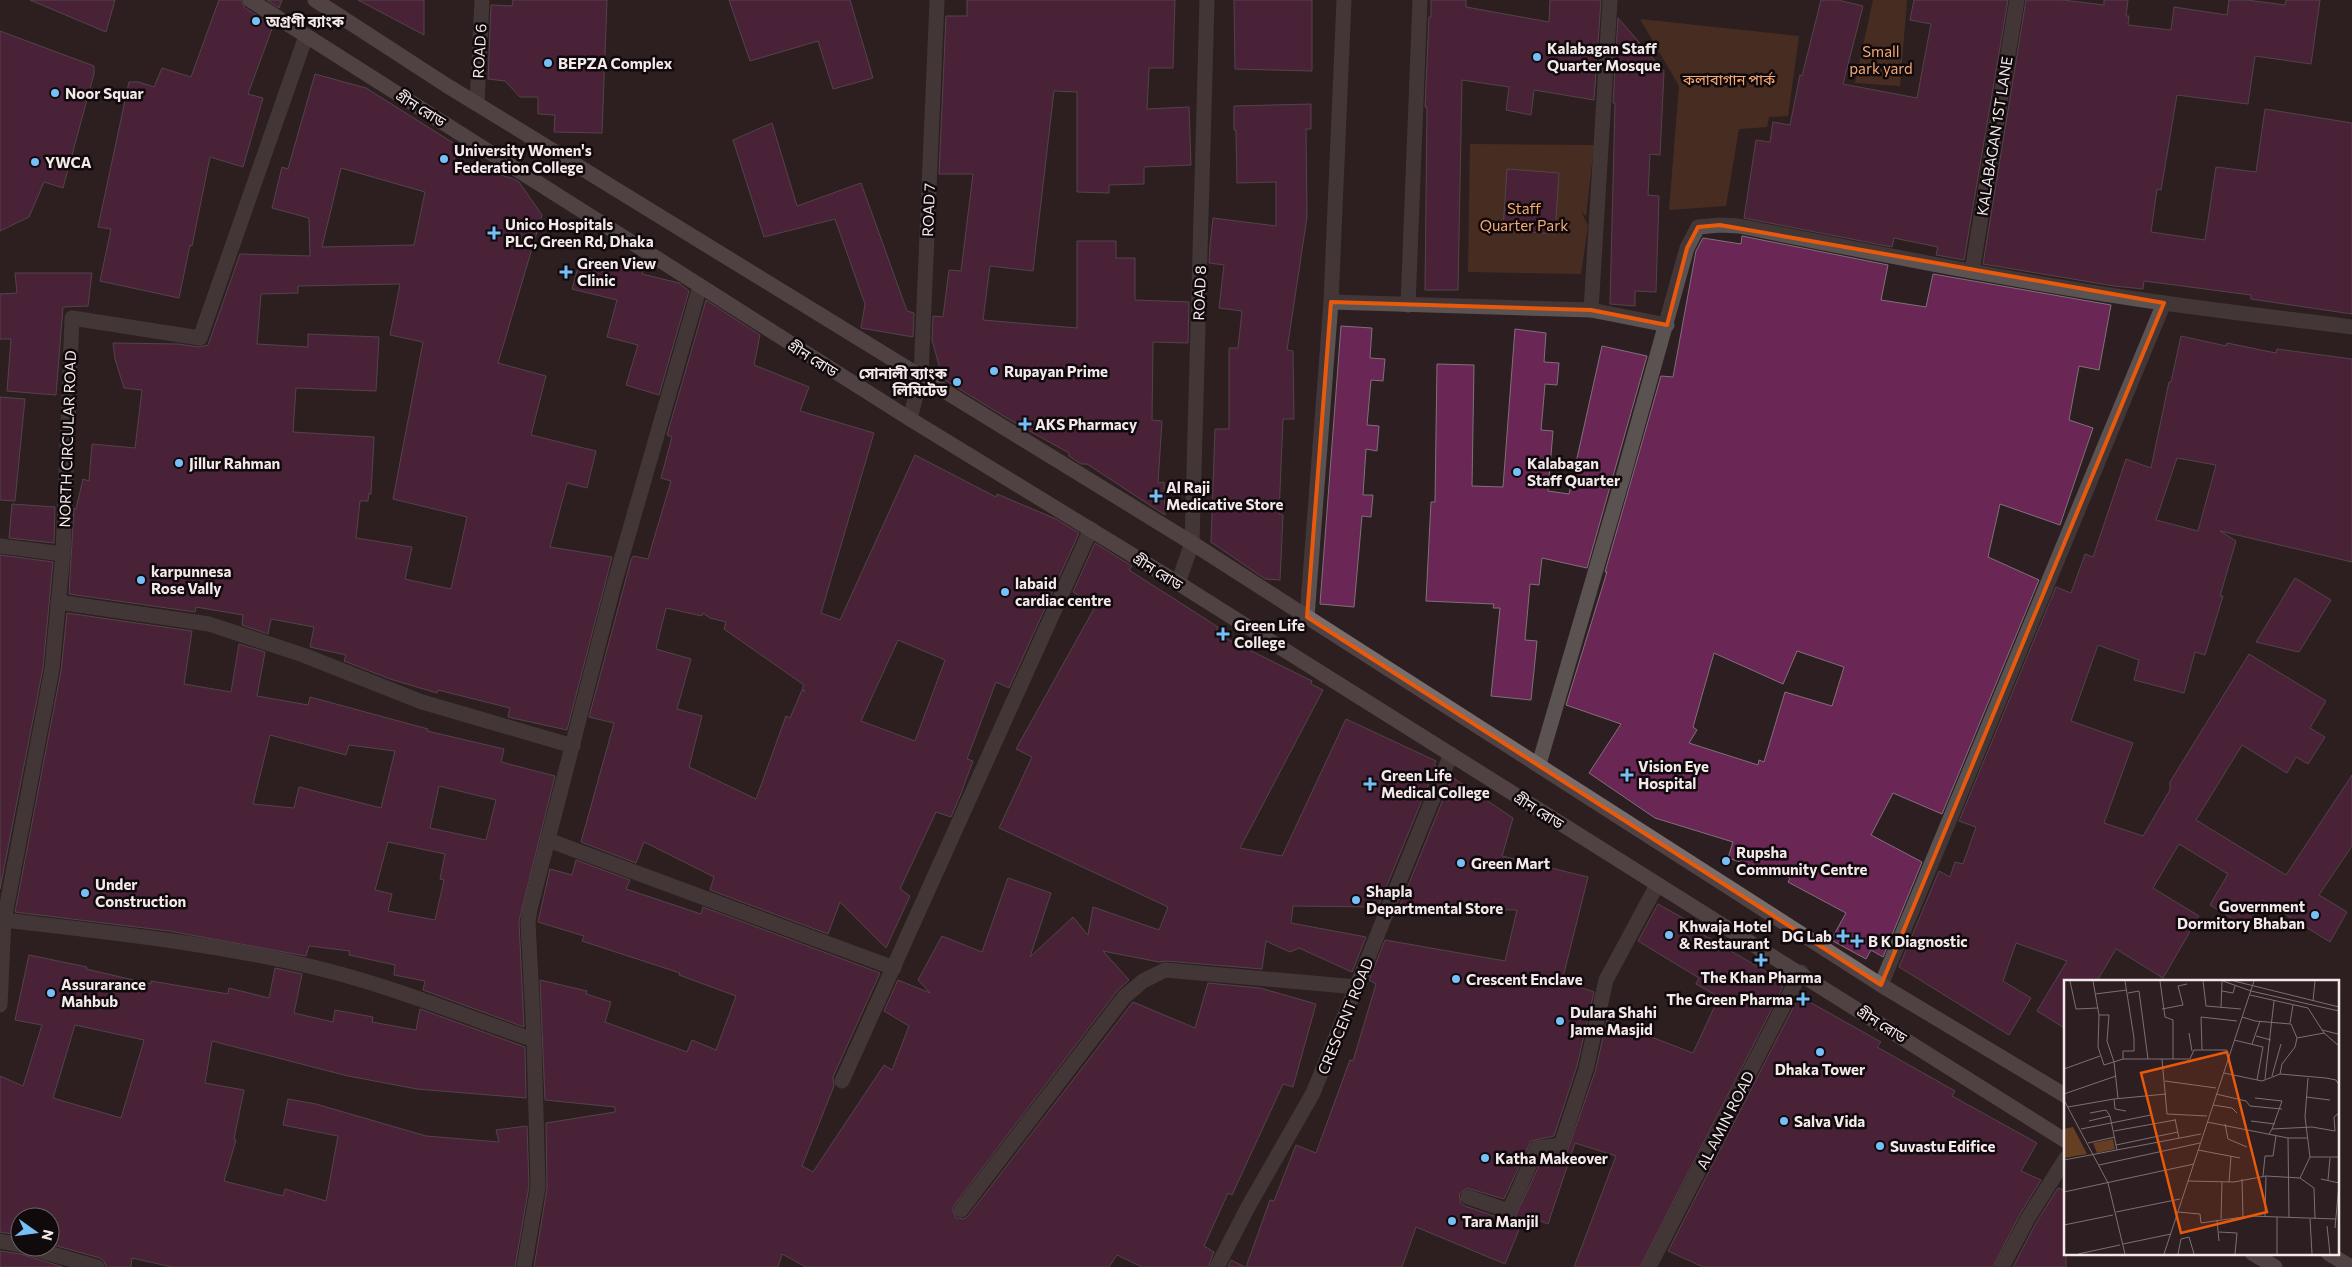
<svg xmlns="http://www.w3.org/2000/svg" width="2352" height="1267" viewBox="0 0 2352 1267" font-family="Commissioner,'Noto Sans Bengali',sans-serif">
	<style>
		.green { fill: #663f22 }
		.building { fill: #6a2655; stroke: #7f7079; fill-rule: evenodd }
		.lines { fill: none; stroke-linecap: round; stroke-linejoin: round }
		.minor { stroke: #5b5352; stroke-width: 15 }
		.secondary { stroke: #7a6e6c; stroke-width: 15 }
		.marked { fill: none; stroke: #e8590c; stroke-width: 4; stroke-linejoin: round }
		.poi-dot { fill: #77bff7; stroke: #110a0c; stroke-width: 2 }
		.labels { text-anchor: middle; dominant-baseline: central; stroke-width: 5; stroke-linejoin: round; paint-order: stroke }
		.poi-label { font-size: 15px; font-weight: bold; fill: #f3e9eb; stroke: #110a0c; text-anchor: start }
		.street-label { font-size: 15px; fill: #f3e9eb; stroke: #110a0c }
		.park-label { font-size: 15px; fill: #f7aa75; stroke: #110a0c }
		.inset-road { fill: none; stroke: #7c7072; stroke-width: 1 }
		.view { fill: #e8590c; fill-opacity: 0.15; stroke: #e8590c; stroke-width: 2.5 }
		.inset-edge { fill: none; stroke: #f3e9eb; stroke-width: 2.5 }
	</style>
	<rect width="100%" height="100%" fill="#2d1f21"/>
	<g class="green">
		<polygon points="1873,0 1907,0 1900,86 1855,83"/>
		<polygon points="1640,19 1799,36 1788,116 1769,117 1767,127 1739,129 1726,206 1669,210 1679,86"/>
		<polygon points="1470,144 1594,145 1586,216 1581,211 1588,226 1581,274 1468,272"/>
	</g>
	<g class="building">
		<polygon points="30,0 115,0 106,32"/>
		<polygon points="219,0 241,0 245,8 273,26 248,94 263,98 243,167 210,157 192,246 190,245 179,298 100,281 111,229 98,227 129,82 139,82 154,87 162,68 191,77"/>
		<polygon points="267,0 282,0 279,8"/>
		<polygon points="358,0 424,0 424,35"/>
		<polygon points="513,0 607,0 602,133 554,132 555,115 538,114 538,97 520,97 505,81 488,79 491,5 512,6"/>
		<polygon points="729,0 850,0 873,78 833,89 818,41 750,61"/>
		<polygon points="967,0 1175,0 1173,68 1149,68 1147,109 1189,107 1191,165 1144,167 1144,184 1109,185 1109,193 1077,192 1077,92 1054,91 1033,271 990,266 983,320 1077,328 1077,241 1116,241 1116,258 1135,258 1135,300 1189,302 1188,343 1153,342 1152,420 1162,421 1158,483 1164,482 1165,515 1087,464 1081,464 1069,456 1069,453 1010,420 943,379 932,340 933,316 943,317 949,270 961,271 973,174 939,174 946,16 967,16"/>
		<polygon points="1234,0 1312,0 1312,71 1235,69"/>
		<polygon points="1431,0 1466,0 1466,7 1549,22 1550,0 1601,0 1594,100 1534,90 1531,115 1506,110 1509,87 1462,80 1458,290 1425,290 1427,107 1425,107 1429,17 1431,17"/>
		<polygon points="1821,0 1838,0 1863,6 1843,84 1917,98 1931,24 1910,20 1914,0 2008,0 1964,260 1936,255 1938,247 1894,238 1892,247 1744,218 1756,140 1770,142 1773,122 1790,125 1800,75 1802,76"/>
		<polygon points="2026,0 2063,0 2104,5 2104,0 2128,0 2126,16 2129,16 2128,25 2171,30 2174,7 2227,15 2229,0 2247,0 2285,5 2286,0 2320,0 2311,64 2255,56 2248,104 2177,95 2161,190 2157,189 2151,232 2205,240 2216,167 2256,172 2265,109 2352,123 2352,314 2251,299 2251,295 2144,281 2143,289 2114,286 1983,264"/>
		<polygon points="1618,18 1664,71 1660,155 1650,154 1648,195 1659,196 1656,292 1635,291 1635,306 1610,304 1615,103 1613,103"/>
		<polygon points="0,31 94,66 94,74 63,188 44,182 29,217 0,231"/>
		<path d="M315,74L366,88L458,146L454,161L514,179L519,182L542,215L498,363L546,376L531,435L596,451L587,488L567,483L550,547L612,557L567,730L508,717L510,708L438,690L437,693L390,679L344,661L346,655L310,647L314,627L271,619L268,634L242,625L243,615L196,607L195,612L69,594L74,508L76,509L83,479L89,481L92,444L135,448L142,390L124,388L115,359L113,343L178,344L199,347L208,345L240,254L310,256L309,218L272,208L282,167L288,169ZM341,168L425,192L414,245L322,247ZM400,284L390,335L423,342L393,499L467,517L451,589L405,579L412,547L356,538L360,501H368L369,493L371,494L374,437L293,432L296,388L376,391L379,337L308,334V347L257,344L261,294L298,293V286Z"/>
		<polygon points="1311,104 1311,129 1306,129 1307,217 1287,350 1293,351 1294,419 1283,419 1279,514 1283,515 1280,580 1265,579 1211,542 1215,429 1229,429 1229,348 1238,348 1242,311 1219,308 1224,265 1209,263 1210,245 1213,218 1276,226 1276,182 1237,183 1236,130 1234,130 1234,106"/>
		<polygon points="772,123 797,206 861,183 907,311 914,313 913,337 861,328 865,304 835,219 764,237 733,140"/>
		<polygon points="1507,169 1559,173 1555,234 1503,230"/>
		<path d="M1742,236L1888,265L1881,300L1926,307L1933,274L2111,305L2099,370L2079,366L2069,420L2093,428L2060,525L2000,504L1988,557L2039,580L1942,814L1893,793L1871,835L1922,862L1883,957L1871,950L1866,959L1831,940L1846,913L1788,882L1790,878L1728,858L1733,842L1655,818L1589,773L1621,724L1566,705L1607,572H1605L1661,376L1673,377L1696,251L1703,238L1741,244ZM1797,651L1844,667L1832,706L1785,692L1764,762L1759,760L1758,765L1689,743L1697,730L1693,727L1714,653L1783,684Z"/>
		<polygon points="581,256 643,271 642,274 679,283 689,291 659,395 626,385 638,345 607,337 617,300 572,289"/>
		<polygon points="15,273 92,273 88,306 63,307 56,395 7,391 11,339 0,339 0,294 17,293"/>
		<path d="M706,300L760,335L754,365L809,387L800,411L874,433L821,613L840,620L915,455L996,497L997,494L1056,519L1079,533L1009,688L996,682L967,759L973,761L960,796L951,817L936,812L900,889L910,896L886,948L840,902L828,934L710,890L714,877L644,842L636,863L581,842L614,723L589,717L631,560L633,556L648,559L671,481L661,478L672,437L667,435ZM666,608L702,616L703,613L710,618L726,622L724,629L804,685L802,689L805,691L802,690L790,718L786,716L756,799L689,767L702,716L677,709L691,659L656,649ZM898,640L945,660L915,741L861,721Z"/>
		<polygon points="1341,326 1372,328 1370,358 1385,359 1383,381 1371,380 1367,425 1379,426 1377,451 1366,449 1363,495 1373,495 1371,517 1362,516 1354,607 1320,604"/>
		<polygon points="1515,329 1546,333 1544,362 1559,363 1557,385 1545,384 1543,408 1541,430 1553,431 1548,491 1569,494 1602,346 1647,356 1587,568 1542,558 1539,585 1530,584 1525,640 1537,641 1531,700 1491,696 1500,608 1493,608 1494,604 1426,601 1431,502 1435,502 1437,364 1474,365 1472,486 1503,487"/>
		<path d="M2181,336L2226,346L2227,343L2276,353L2277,349L2352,359V562L2220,531L2236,541L2220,596H2223L2205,655L2195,652L2184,693L2134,680L2139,660L2098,645L2071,721L2133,743L2104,823L2143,836L2170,790V782L2249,654L2326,701L2310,728L2325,737L2308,764L2296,757L2287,773L2242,745L2196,820L2286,875L2352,775V846L2319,895L2347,912L2330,942L2262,900L2246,927L2210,905L2228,874L2179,844L2153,888L2199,916L2163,978L2116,949L2097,981H2066V1029L2037,1011L2067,961L2016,943L2003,981L2031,998L2009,1035L1899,967L1939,871L1950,877L1955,862L1963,864L1976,827L1959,821L2056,587L2071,593L2085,554L2093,557L2126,459L2151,468L2169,382H2171ZM2177,458L2216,465L2198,531L2156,520Z"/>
		<polygon points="0,397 25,399 15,501 0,500"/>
		<polygon points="12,504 55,507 54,543 9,538"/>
		<polygon points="1095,543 1132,566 1129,570 1218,627 1215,633 1312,681 1311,684 1323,690 1240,848 1282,856 1346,719 1436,761 1434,765 1436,766 1378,907 1293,906 1291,923 1366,937 1352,972 1299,948 1290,952 1266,941 1262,969 1166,961 1159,962 1103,951 1129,980 1117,991 952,1208 956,1218 964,1219 968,1216 1133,1002 1195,1028 1208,983 1260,988 1316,1004 1293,1087 1283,1084 1232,1195 1228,1193 1204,1246 1214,1252 1208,1267 1142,1267 1117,1255 1109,1267 806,1267 782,1254 778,1267 534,1267 547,1188 546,1123 615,1112 615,1107 545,1100 540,980 587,991 586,994 611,1002 605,1022 687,1052 692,1040 716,1050 736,996 679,975 680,973 582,941 584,936 538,922 550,869 572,875 576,860 630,880 626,889 701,914 703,907 880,973 833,1077 834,1086 802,1166 813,1172 884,1065 892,1070 909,1026 884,1011 898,980 930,993 918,980 942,936 982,952 1008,878 1051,893 1030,957 1073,917 1088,935 1093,907 1159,930 1168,907 999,828 1032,757 1016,749 1096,605 1073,592"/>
		<polygon points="0,555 53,562 43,668 0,889"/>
		<polygon points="2295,578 2331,600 2299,652 2256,642"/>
		<path d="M67,613L192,631L184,684L231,692L239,644L265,652L257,696L308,705L310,697L428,729L427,731L504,749L501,762L555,776L519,921L524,1027L423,990L425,981L394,975L395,965L349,955L350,951L309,946L306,956L169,931L15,912L61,671ZM270,735L346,755L349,745L395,751L381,808L299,787L294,808L253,804ZM439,786L496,800L486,840L430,828ZM388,842L445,854L440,879L444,880L435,920L388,911L392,894L375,890Z"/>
		<polygon points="1452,777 1513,818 1502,856 1588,877 1562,981 1594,992 1577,1066 1554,1136 1531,1141 1504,1199 1467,1188 1459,1194 1461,1203 1465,1206 1506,1220 1514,1219 1543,1157 1567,1152 1595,1072 1607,1020 1693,1053 1719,997 1696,984 1699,978 1638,941 1658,904 1704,930 1702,934 1782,981 1780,985 1783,987 1640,1267 1574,1267 1616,1156 1575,1143 1548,1224 1525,1215 1505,1264 1416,1227 1402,1267 1246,1267 1270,1200 1274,1201 1296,1145 1316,1153 1350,1060 1353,1061 1376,984 1369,980 1385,940 1505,961 1517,910 1399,908"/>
		<path d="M29,955L87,967L86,969L151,984V981L228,994L229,988L269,998L275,968L302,974L294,1013L333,1022L335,1010L373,1017L372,1022L416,1030L420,1009L525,1047L526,1098L417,1089L348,1076L212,1041L205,1083L244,1090L234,1139L236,1140L224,1181L283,1196L285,1189L326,1201L338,1136L283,1125L288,1099L316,1104L426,1136L499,1142L496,1130L527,1126L529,1186L515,1267H172L132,1258L131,1267H106L104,1261L100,1258L50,1244V1217H20V1235L0,1232V1076L23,1086L42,1025L15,1020ZM75,1025L144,1040L121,1118L53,1098Z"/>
		<polygon points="1799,996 1881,1042 1877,1047 1955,1091 1952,1096 2037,1143 2021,1171 2041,1180 2020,1214 1993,1267 1703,1267 1668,1251"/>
		<polygon points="2058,1188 2066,1191 2066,1267 2013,1267 2036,1223"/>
		<polygon points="0,1251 21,1254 63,1267 0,1267"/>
		<polygon points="1231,1260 1245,1267 1228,1267"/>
	</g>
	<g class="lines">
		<g class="minor">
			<polyline points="477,103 482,0"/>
			<polyline points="1972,271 2017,0"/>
			<polyline points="1331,302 1591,310 1667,325"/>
			<polyline points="1408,305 1420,0"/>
			<polyline points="1591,310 1610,0"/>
			<polyline points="910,419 921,376 937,0"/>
			<polyline points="0,546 63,554"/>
			<polyline points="1178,583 1192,543 1207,0"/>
			<polyline points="58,602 209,624 303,655 422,702 573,746"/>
			<polyline points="1307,617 1331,302 1344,0"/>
			<path d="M1539,764L1623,477L1687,248L1698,227L1720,225L1739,226C1880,254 2022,283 2164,303C2227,312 2289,319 2352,327"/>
			<polyline points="548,840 894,968"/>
			<path d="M4,920C113,933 223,944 329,971C399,989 467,1017 534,1040"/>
			<polyline points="1881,985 2164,303"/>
			<polyline points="0,1005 4,920 52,669 63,554 72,318 200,338 306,36"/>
			<polyline points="842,1081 1091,529"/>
			<polyline points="1468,1197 1509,1211 1537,1148 1561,1145 1586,1069 1606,980 1657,885"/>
			<polyline points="961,1210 1124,997 1143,981 1165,970 1357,987"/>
			<polyline points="0,1241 20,1245"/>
			<polyline points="27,1247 97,1267"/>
			<polyline points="524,1267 538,1187 534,1040 528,922 530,909 613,588 700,286"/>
			<polyline points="1217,1267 1248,1207 1313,1093 1451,754"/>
			<polyline points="1649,1267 1801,972"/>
			<polyline points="2002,1267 2028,1218 2066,1158"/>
		</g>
		<g class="secondary">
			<polyline points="250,0 910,419 1178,583 2066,1141"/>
			<polyline points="315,0 446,85 1192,543 1881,985 2066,1096"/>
			<polyline points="2252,1253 2275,1267"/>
			<polyline points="2328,1253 2351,1267"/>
		</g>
	</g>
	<path d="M0 0H2352V1267H0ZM1720,225L2164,303L1881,985L1307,617L1331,302L1591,310L1667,325L1687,248L1698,227Z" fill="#2d1f21" fill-opacity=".55" fill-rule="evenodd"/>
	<path class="marked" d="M1720,225L2164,303L1881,985L1307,617L1331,302L1591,310L1667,325L1687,248L1698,227Z"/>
	<g class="poi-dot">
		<circle cx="256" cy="21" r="5"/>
		<circle cx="1537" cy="57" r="5"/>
		<circle cx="548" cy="63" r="5"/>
		<circle cx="55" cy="93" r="5"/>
		<circle cx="444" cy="159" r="5"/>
		<circle cx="35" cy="162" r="5"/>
		<path d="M491.5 225.5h5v5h5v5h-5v5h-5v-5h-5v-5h5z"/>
		<path d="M563.5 264.5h5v5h5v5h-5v5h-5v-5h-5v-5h5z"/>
		<circle cx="994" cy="371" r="5"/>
		<circle cx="957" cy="382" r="5"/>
		<path d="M1022.5 416.5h5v5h5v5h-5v5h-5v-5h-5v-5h5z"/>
		<circle cx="179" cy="463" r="5"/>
		<circle cx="1517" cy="472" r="5"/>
		<path d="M1153.5 488.5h5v5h5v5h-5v5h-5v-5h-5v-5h5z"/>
		<circle cx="141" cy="580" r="5"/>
		<circle cx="1005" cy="592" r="5"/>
		<path d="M1220.5 626.5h5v5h5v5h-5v5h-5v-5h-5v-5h5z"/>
		<path d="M1624.5 767.5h5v5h5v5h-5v5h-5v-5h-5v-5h5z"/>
		<path d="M1367.5 776.5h5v5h5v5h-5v5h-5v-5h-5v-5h5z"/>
		<circle cx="1726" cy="861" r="5"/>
		<circle cx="1461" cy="863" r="5"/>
		<circle cx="85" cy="893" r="5"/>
		<circle cx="1356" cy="900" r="5"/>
		<circle cx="2315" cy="915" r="5"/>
		<circle cx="1669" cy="935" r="5"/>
		<path d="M1840.5 928.5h5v5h5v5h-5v5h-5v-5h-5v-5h5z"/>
		<path d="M1854.5 933.5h5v5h5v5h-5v5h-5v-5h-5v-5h5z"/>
		<path d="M1758.5 952.5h5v5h5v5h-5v5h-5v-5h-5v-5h5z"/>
		<circle cx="1456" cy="979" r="5"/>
		<circle cx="51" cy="993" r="5"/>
		<path d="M1800.5 991.5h5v5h5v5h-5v5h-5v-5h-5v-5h5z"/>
		<circle cx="1560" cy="1021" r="5"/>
		<circle cx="1820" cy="1052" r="5"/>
		<circle cx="1784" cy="1121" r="5"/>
		<circle cx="1880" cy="1146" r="5"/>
		<circle cx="1485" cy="1158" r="5"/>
		<circle cx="1452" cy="1221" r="5"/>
	</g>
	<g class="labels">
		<g class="poi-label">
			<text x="266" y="21">অগ্রণী ব্যাংক</text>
			<text x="1547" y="48">Kalabagan Staff<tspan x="1547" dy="17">Quarter Mosque</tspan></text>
			<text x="558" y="63">BEPZA Complex</text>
			<text x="65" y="93">Noor Squar</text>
			<text x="454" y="150">University Women's<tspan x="454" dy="17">Federation College</tspan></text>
			<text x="45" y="162">YWCA</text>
			<text x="505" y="224">Unico Hospitals<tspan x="505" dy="17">PLC, Green Rd, Dhaka</tspan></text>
			<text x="577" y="263">Green View<tspan x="577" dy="17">Clinic</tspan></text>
			<text x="1004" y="371">Rupayan Prime</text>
			<text x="947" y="373" text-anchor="end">সোনালী ব্যাংক<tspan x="947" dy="17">লিমিটেড</tspan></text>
			<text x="1035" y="424">AKS Pharmacy</text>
			<text x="189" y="463">Jillur Rahman</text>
			<text x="1527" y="463">Kalabagan<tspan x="1527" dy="17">Staff Quarter</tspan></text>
			<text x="1166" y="487">Al Raji<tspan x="1166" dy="17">Medicative Store</tspan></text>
			<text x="151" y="571">karpunnesa<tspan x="151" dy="17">Rose Vally</tspan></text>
			<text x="1015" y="583">labaid<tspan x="1015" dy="17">cardiac centre</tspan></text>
			<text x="1234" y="625">Green Life<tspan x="1234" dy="17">College</tspan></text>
			<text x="1638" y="766">Vision Eye<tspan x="1638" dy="17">Hospital</tspan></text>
			<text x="1381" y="775">Green Life<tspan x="1381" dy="17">Medical College</tspan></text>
			<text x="1736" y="852">Rupsha<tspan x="1736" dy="17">Community Centre</tspan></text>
			<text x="1471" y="863">Green Mart</text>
			<text x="95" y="884">Under<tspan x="95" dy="17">Construction</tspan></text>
			<text x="1366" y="891">Shapla<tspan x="1366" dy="17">Departmental Store</tspan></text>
			<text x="2305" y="906" text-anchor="end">Government<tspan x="2305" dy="17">Dormitory Bhaban</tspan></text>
			<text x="1679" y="926">Khwaja Hotel<tspan x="1679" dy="17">&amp; Restaurant</tspan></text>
			<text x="1832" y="936" text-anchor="end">DG Lab</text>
			<text x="1868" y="941">B K Diagnostic</text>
			<text x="1761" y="977" text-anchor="middle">The Khan Pharma</text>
			<text x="1466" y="979">Crescent Enclave</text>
			<text x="61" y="984">Assurarance<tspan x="61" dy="17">Mahbub</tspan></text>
			<text x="1793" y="999" text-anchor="end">The Green Pharma</text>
			<text x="1570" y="1012">Dulara Shahi<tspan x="1570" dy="17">Jame Masjid</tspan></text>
			<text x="1820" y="1069" text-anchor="middle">Dhaka Tower</text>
			<text x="1794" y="1121">Salva Vida</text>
			<text x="1890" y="1146">Suvastu Edifice</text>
			<text x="1495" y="1158">Katha Makeover</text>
			<text x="1462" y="1221">Tara Manjil</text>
		</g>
		<g class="street-label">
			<text transform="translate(479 51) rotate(-87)">ROAD 6</text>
			<text transform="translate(421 108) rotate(32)">গ্রীন রোড</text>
			<text transform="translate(1994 136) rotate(-81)">KALABAGAN 1ST LANE</text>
			<text transform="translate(928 210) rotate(-88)">ROAD 7</text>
			<text transform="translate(1199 293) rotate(-88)">ROAD 8</text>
			<text transform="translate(813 358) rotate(32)">গ্রীন রোড</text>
			<text transform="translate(67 439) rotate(-88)">NORTH CIRCULAR ROAD</text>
			<text transform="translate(1158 571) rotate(32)">গ্রীন রোড</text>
			<text transform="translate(1539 810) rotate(32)">গ্রীন রোড</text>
			<text transform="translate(1345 1016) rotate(-68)">CRESCENT ROAD</text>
			<text transform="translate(1882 1024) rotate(32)">গ্রীন রোড</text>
			<text transform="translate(1725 1120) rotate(-63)">AL AMIN ROAD</text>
		</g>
		<g class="park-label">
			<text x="1881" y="51">Small<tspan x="1881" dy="17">park yard</tspan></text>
			<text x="1729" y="79">কলাবাগান পার্ক</text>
			<text x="1524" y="208">Staff<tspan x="1524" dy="17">Quarter Park</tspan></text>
		</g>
	</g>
	<g transform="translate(2064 980)">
		<rect width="275" height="275" fill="#2d1f21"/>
		<path d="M9,147L23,174L0,178V149ZM49,159L51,169L33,173L29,163Z" fill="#663f22"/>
		<path class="inset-road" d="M6,1L12,29L34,28M29,1L35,35L34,67L40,85L59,79H126L130,70H163M96,1L101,37L109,40V79M139,1L142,26L177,29M159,1L187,11L275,31M170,1L275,27M158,11L169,13L171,6M64,13L75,11L84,79M31,14L63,10M186,15L244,28L260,53L275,66M249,21L251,1M157,27L158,1M98,29L119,25L114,6L123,4M35,35H45L43,61L50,82L54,118M178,37L191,41L227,44L233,58L231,67L218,84L216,94M226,43L229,25M258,50L274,54M125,53L128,71M192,56L207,60M233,58L260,53M170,60L199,67L193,100M188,64L196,41M138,70L137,37L173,41M59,79V71H70V58L61,1M98,79L103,134L143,136M0,89L36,76M160,93L198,101L216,94L262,98L272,100L275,105M208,96L217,64M244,98L241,137L246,177M201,99L210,21M101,101L152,108M0,114L52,96M152,114L182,121L186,126L218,129M242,117L266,120M191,118L218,121L208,149M50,119L51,129L62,131M0,120L44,203L61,274M149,125L168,128L173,133M4,127L50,119L102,114M46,136L53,170M111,139L115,158M25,141L46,136L42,130L26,133M187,141L211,144M143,142L224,158H243M161,144L164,159L183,167M17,149L87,135M50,151L111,140M205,154L208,149L248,147L271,151L270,137L275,133M224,158L225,237M24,163L51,157M52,165L114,152M134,170L176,178M0,180L137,154M35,185L136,163M199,196L201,176H209L212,156M236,198L250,208L251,239M178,199L179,237M257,199L275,203M264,200L266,178M124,201L170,202L202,196L236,198L246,177H275M165,202L167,176M0,212L130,184M52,232L116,219M114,232L136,234L137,243L186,236L272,239M201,237L202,196M213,237V274M157,239L158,202M246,239L248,274M153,240L155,261M0,245L49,235M263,246L266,274M271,248L275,204M155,252L173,253L171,274M59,264L107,254M14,274L56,265M100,274L190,1M114,274L117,259L125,257L130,274"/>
		<path class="view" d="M163,72L203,232L117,253L77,93Z"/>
		<rect width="275" height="275" class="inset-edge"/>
	</g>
	<g transform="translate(35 1232) rotate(104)"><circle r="24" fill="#110a0c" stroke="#6b6365"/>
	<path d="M0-4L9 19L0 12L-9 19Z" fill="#77bff7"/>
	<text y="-8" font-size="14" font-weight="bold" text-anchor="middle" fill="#f3e9eb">N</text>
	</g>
</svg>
